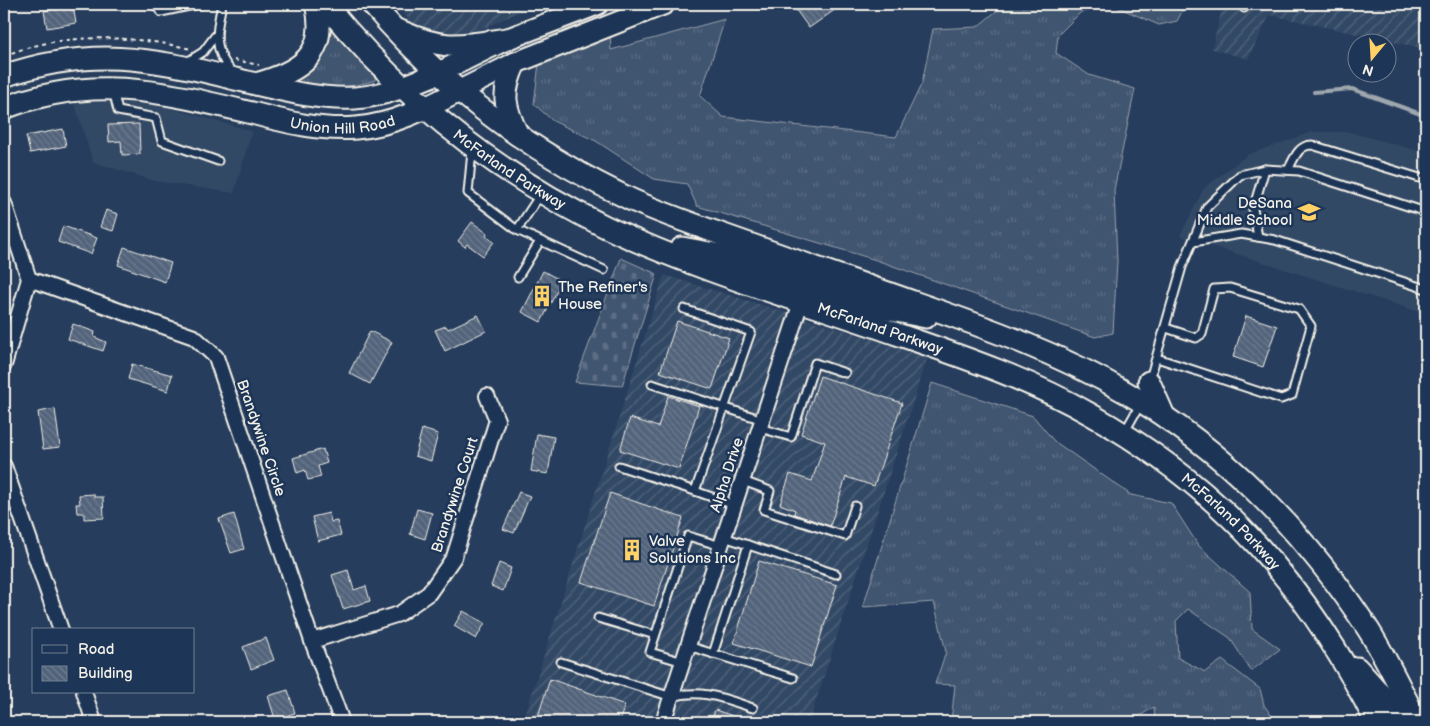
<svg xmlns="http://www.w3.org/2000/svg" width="1430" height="726" viewBox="0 0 1430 726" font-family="'Balsamiq Sans',sans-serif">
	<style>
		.built { fill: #334966 }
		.industrial { fill: url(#industrial-furrows) }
		.grass { fill: url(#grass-tufts); stroke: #9aa2ac }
		.cemetery { fill: url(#cemetery-stones); stroke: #9aa2ac }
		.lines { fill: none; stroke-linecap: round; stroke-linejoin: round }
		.stream { stroke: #9fa7ae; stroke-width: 4 }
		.building { fill: url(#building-back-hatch); stroke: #f4f1e8 }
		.lane-casing { stroke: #f4f1e8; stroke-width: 11 }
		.street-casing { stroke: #f4f1e8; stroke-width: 18 }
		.secondary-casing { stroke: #f4f1e8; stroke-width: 24 }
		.primary-casing { stroke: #f4f1e8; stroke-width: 25 }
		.path { stroke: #f4f1e8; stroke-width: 2; stroke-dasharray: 4 4; stroke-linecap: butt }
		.lane { stroke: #1d3557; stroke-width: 7 }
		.street { stroke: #1d3557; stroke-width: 14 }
		.secondary { stroke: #1d3557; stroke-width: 20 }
		.primary { stroke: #1d3557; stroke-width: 21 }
		.labels { text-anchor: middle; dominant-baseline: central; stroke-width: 5; stroke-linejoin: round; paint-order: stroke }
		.street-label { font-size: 15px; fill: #f4f1e8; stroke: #1d3557 }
		.poi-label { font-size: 15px; fill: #f4f1e8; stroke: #1d3557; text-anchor: start }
	</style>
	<defs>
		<pattern id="industrial-furrows" width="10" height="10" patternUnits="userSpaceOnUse" patternTransform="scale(1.25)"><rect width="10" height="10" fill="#334966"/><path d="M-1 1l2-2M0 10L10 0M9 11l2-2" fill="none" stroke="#51647c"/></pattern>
		<pattern id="grass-tufts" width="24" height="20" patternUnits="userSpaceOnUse" patternTransform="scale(1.25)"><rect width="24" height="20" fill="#40546f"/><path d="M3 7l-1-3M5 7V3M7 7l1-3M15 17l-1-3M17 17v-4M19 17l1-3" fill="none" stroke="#5c6d84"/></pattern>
		<pattern id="cemetery-stones" width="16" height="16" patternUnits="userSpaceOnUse" patternTransform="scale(1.25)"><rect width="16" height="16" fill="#40546f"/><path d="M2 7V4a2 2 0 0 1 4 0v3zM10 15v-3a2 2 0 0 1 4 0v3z" fill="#5c6d84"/></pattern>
		<pattern id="building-back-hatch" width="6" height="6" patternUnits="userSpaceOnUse" patternTransform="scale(1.25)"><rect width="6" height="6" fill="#52647b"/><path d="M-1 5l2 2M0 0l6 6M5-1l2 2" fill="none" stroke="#6c7b8e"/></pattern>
	</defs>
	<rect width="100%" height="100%" fill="#263d5d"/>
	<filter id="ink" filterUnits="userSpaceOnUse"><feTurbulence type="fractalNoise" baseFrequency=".02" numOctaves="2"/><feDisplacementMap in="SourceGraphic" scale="10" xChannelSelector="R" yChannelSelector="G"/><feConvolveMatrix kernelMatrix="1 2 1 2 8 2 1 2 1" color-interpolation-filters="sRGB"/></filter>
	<g filter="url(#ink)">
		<g class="built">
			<polygon points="74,102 137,103 165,107 252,131 234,193 155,181 93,162"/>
			<polygon points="1312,132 1349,132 1426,153 1426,314 1180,236 1204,188 1247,155"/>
		</g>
		<g class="industrial">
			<polygon points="396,4 537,4 468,35 439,39 415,27"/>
			<polygon points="1223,4 1426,4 1426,49 1270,15 1248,59 1212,49"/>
			<polygon points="664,275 928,356 809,722 523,722"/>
		</g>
		<g class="grass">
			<polygon points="1005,4 1186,4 1177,21 1159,25 1115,6 1081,12 1058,35 1056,53 1089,75 1135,89 1114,190 1117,261 1113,333 1095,337 876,260 697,206 687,184 654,179 596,141 553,121 534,104 539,63 610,34 611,50 725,19 700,96 723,117 896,137 922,83 933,29 977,27"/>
			<path d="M328,26L374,75L376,78L375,80C354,88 315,91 294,81Z"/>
			<polygon points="932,383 1033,416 1054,441 1131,495 1171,503 1198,545 1250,592 1252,629 1280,649 1251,671 1230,638 1188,609 1176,621 1178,658 1205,672 1222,660 1260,689 1264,705 1276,722 1155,722 1154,707 1130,722 951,722 955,685 935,684 946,652 934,602 863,607"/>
		</g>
		<polygon class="cemetery" points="621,258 657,274 622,386 575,382"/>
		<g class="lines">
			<polyline class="stream" points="1314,92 1352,89 1426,116"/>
		</g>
		<g class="building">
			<polygon points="806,4 843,4 809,28 796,10"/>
			<polygon points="73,6 76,23 47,28 44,11"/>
			<polygon points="139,124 140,154 122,155 121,141 109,142 108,125"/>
			<polygon points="63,129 66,146 30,153 26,136"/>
			<polygon points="106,210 118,214 113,231 100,227"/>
			<polygon points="472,222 487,233 486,236 494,242 483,256 467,244 465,247 458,241"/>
			<polygon points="63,226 97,238 91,254 58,242"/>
			<polygon points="124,247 171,263 165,282 118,265"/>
			<polygon points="543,271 562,281 541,322 522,312"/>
			<polygon points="478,315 486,331 445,351 435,330 446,326 448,329"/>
			<polygon points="1246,316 1277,326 1263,367 1233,357"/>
			<polygon points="677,321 729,338 712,389 660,372"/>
			<polygon points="73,324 95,332 94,337 106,342 103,351 68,339"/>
			<polygon points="370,331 392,342 370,384 349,373"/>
			<polygon points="132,364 172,375 168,391 128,379"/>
			<polygon points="820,376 902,403 874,486 846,477 830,526 794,514 795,510 780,504 790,474 812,481 825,442 801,434"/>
			<polygon points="668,396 699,406 679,469 620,450 630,418 658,427"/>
			<polygon points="55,409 60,447 43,449 38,412"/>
			<polygon points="422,429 438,434 431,461 415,456"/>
			<polygon points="537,434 554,437 548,474 531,471"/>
			<polygon points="323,449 327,463 318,466 321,477 308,480 305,470 297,473 293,458"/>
			<polygon points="519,492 530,496 514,533 503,529"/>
			<polygon points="610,493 683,518 654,606 581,582"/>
			<polygon points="94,494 94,497 103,497 104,518 84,519 84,513 77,513 76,504 80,504 79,495"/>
			<polygon points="417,509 432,513 425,539 410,534"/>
			<polygon points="329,513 331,522 337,521 341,535 318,541 312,517"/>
			<polygon points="234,514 244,549 231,553 219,519"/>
			<polygon points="759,561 837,585 811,667 734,643"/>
			<polygon points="499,563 511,568 503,591 491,586"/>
			<polygon points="348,570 354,590 366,586 370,601 343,609 332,575"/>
			<polygon points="463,611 485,623 476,639 454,626"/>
			<polygon points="266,638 274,660 251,669 243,647"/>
			<polygon points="550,679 625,705 619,722 536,722"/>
			<polygon points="288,690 295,713 288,715 290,722 276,722 268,696"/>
			<polygon points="715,710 745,720 744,722 711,722"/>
		</g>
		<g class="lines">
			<g class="lane-casing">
				<g id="lane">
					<polyline points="154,4 161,12 199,4"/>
					<path d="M222,4C216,31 212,51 233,73"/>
					<polyline points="1244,8 1245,4"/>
					<polyline points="187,62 203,52 215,36"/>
					<polyline points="113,90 118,111 156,118 162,141 218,161"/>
					<polyline points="472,151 468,193 517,230 604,270"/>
					<path d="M1288,170C1294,159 1298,145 1312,145L1426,180"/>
					<polyline points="517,230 540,195"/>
					<polyline points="1258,237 1253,209 1265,169"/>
					<polyline points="1193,242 1241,234 1275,240 1426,289"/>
					<polyline points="518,277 540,241"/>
					<polyline points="684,309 751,332 695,491 734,505"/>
					<polyline points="1157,358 1281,399 1292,395 1311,326 1299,309 1230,288 1214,289 1202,334 1196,338 1166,328"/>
					<polyline points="1150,379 1182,267 1207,207 1240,175 1265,169 1299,171 1426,212"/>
					<polyline points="652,384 763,420"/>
					<polyline points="760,428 791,437 815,363 845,373"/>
					<polyline points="1124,433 1141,403"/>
					<polyline points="619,466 695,491"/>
					<polyline points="743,481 770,491 764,510 845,536 855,506"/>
					<polyline points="724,537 836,574"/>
					<polyline points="598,618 655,635"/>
					<polyline points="688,646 793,678"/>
					<polyline points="713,654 748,545"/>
					<path d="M561,662L672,697C700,688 726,699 753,708"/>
					<polyline points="683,662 650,652 688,536 721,546"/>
				</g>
			</g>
			<g class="street-casing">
				<g id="street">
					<polyline points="4,203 29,279 4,365"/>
					<polyline points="29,279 194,337 216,357 312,641 342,722"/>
					<polyline points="4,466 61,630"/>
					<polyline points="312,641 399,614 429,593 454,557 497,420 487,396"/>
					<polyline points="84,692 94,722"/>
					<polyline points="663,722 803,296"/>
				</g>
			</g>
			<g class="secondary-casing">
				<g id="secondary">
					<polyline points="438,73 507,39 598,4"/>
					<polyline points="459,91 515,63 664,4"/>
				</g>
			</g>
			<g class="primary-casing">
				<g id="primary">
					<path id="s1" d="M325,4C402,98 496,174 606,227C690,267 783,295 871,325C945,351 1022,375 1090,414C1223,488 1309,588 1376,722"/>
					<path d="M372,4C443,88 532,153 632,200C670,217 710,230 749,244C804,264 860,283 916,303C988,328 1060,354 1127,393C1225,450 1306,534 1368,629C1387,659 1402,691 1417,722"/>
					<path d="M400,31C445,51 460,46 507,39"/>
					<path d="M515,63C501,93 504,107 518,135"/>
					<path d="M4,76C89,47 150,57 235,79C274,88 314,100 355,98C385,96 411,84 438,73"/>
					<path d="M256,84C300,72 329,54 316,4"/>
					<path id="s2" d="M4,108C93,73 164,92 252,113C286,122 321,131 356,128C393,125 427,108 459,91"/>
					<polyline points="682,248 726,256 872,306 926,317"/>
					<polyline points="1149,382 1164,416"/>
					<polyline points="1357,668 1383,697 1397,722"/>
				</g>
			</g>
			<g class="path">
				<polyline points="678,10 694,4"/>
				<path d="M4,56C60,32 132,35 191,49"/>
				<polyline points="234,60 259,65"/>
			</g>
			<use href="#lane" class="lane"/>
			<use href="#street" class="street"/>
			<use href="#secondary" class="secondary"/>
			<use href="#primary" class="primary"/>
		</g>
	</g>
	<defs>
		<g id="school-bare" transform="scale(1.725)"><path d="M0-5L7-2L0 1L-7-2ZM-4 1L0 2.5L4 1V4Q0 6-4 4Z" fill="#ffd166" stroke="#1d3557" stroke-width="2.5" paint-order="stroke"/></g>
		<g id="building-bare" transform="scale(1.725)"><path d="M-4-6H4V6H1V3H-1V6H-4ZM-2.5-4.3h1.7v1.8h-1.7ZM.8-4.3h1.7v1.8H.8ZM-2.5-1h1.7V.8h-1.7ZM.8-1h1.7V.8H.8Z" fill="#ffd166" stroke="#1d3557" stroke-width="2.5" paint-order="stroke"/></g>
	</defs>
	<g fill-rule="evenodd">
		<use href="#school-bare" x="1309" y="212"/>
		<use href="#building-bare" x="542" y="296"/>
		<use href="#building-bare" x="632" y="550"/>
	</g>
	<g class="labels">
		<g class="street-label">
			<text stroke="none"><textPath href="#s2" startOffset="345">Union Hill Road</textPath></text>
			<text stroke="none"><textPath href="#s1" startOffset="249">McFarland Parkway</textPath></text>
			<text stroke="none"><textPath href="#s1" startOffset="654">McFarland Parkway</textPath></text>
			<text transform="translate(261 438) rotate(71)">Brandywine Circle</text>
			<text transform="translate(727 475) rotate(-72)">Alpha Drive</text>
			<text transform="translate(455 495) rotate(-72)">Brandywine Court</text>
			<text stroke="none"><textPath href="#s1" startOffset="1059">McFarland Parkway</textPath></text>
		</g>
		<g class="poi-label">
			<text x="1292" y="203" text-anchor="end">DeSana<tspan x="1292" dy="17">Middle School</tspan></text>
			<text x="558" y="287">The Refiner's<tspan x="558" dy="17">House</tspan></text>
			<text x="649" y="541">Valve<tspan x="649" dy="17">Solutions Inc</tspan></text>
		</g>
	</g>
	<rect width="1430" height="726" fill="none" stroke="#1d3557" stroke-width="20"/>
	<rect x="10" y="10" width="1410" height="706" fill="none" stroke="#f4f1e8" stroke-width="2" filter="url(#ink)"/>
	<rect x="32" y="628" width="162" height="65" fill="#1d3557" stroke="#738091"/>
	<rect x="42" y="645" width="25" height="8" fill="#1d3557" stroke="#738091"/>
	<text x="78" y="654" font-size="15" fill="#f4f1e8">Road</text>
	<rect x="42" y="666" width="25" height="15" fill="url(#building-back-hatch)" stroke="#738091"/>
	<text x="78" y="678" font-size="15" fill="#f4f1e8">Building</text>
	<g transform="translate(1372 58) rotate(198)"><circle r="24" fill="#1d3557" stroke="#738091"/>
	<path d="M0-4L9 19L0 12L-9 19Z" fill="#ffd166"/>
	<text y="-8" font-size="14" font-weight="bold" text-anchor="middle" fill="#f4f1e8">N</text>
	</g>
</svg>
